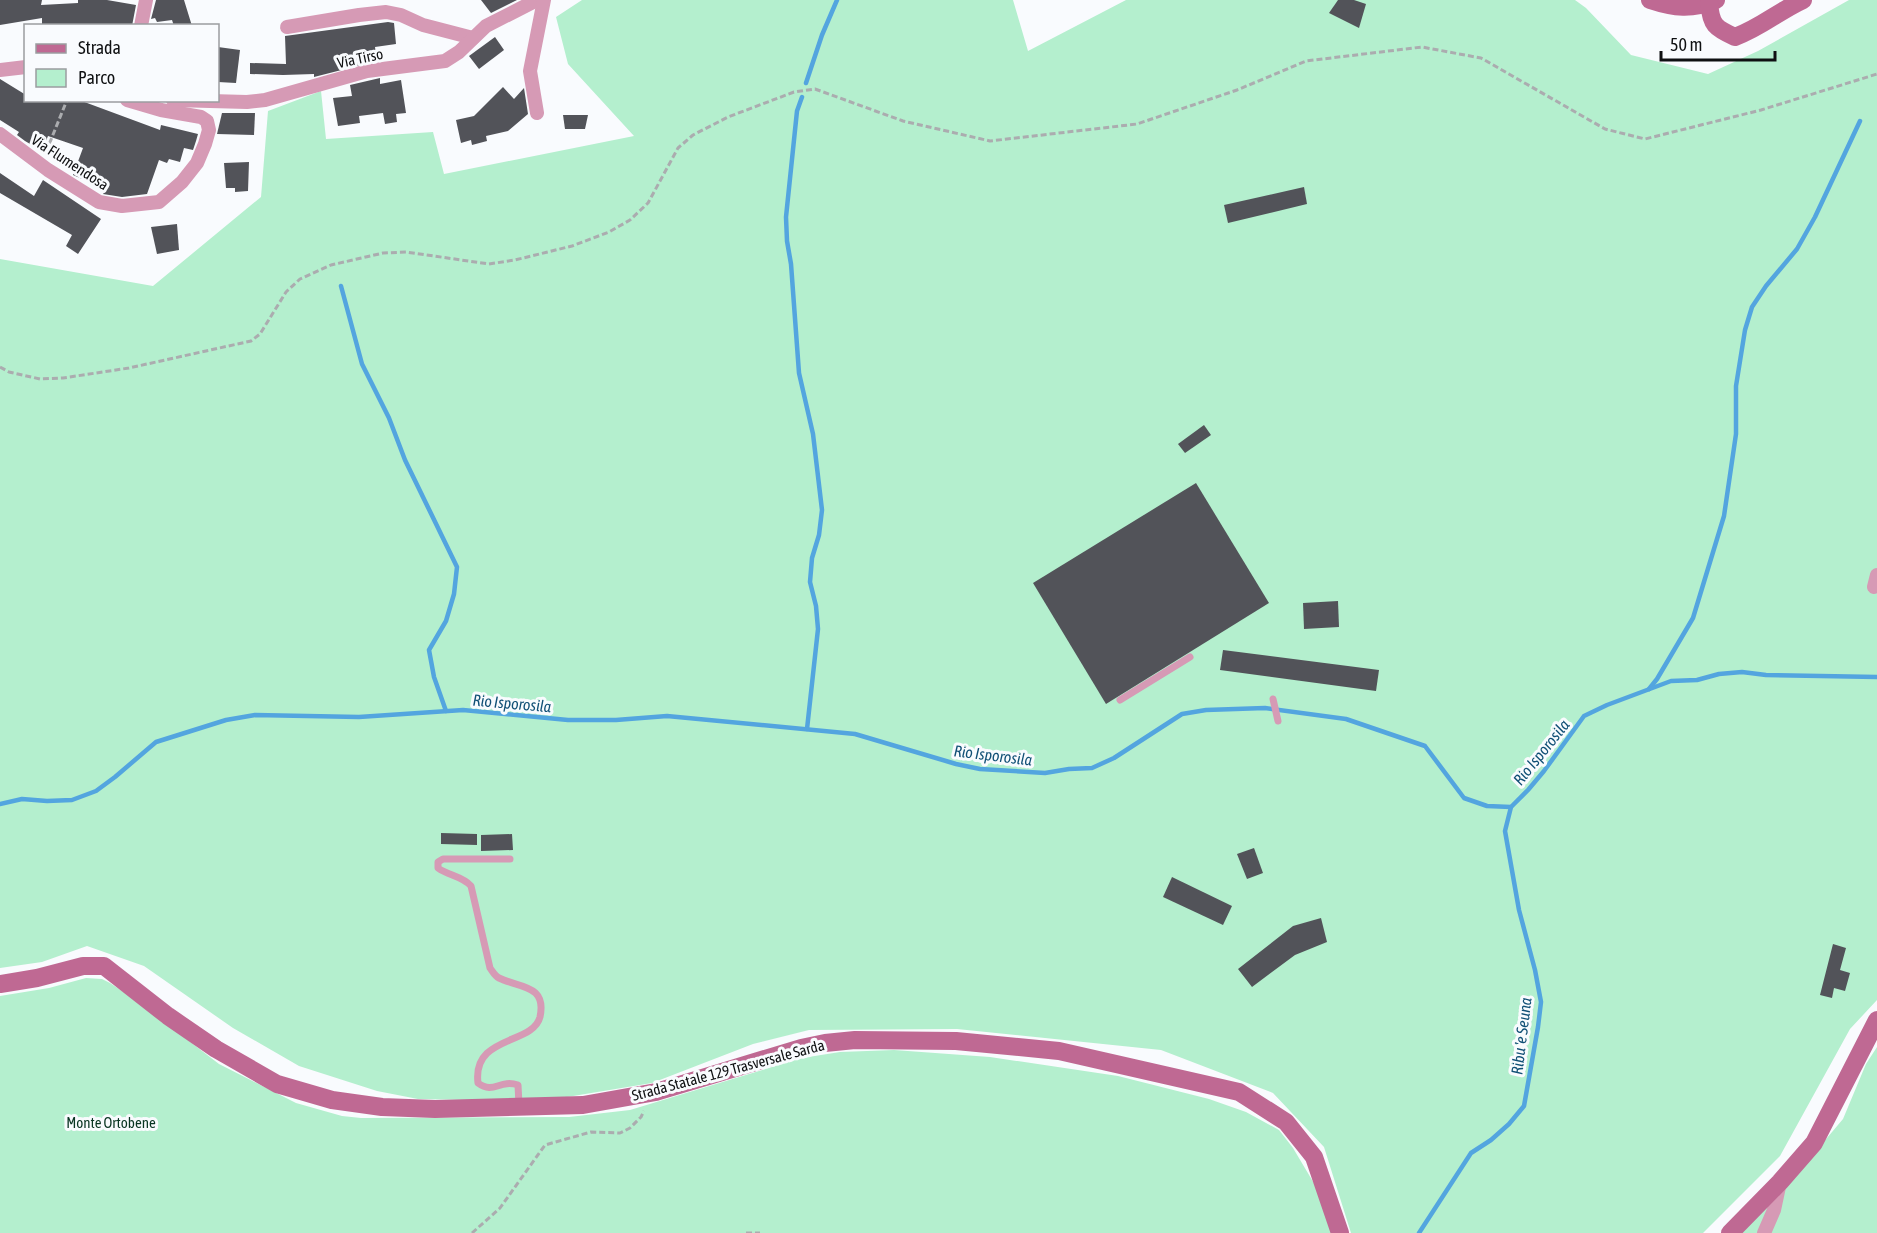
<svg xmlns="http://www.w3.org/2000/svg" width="1877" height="1233" viewBox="0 0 1877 1233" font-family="'Asap Condensed',sans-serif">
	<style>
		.green { fill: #b4efce }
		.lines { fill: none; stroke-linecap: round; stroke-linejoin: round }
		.stream { stroke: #53a5df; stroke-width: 4.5 }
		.building { fill: #525359 }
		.path { stroke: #abacaf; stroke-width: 3; stroke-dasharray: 6 3; stroke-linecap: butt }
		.lane { stroke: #d69ab5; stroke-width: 7 }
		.street { stroke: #d69ab5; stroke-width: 14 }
		.secondary { stroke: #bf6993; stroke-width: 18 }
		.labels { text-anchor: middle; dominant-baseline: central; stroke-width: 6; stroke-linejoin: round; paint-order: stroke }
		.street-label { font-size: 15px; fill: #0f1012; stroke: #f9fbfe }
		.park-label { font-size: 15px; fill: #093522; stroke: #f9fbfe }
		.water-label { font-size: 16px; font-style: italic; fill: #115076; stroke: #f9fbfe }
	</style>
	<rect width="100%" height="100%" fill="#f9fbfe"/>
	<g class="green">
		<polygon points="582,0 1013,0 1028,51 1126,0 1575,0 1586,8 1631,55 1708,74 1758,51 1849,0 1877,0 1877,1000 1850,1029 1780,1156 1703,1233 1351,1233 1324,1147 1273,1093 1161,1050 957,1029 809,1030 753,1044 652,1083 567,1097 475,1100 418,1099 377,1091 299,1066 233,1028 144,966 87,946 42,962 0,968 0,259 153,286 261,197 268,111 321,91 326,139 433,132 444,174 634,136 568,64 556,17"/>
		<polygon points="86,978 102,979 110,983 137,1001 219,1064 296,1103 342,1116 361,1118 569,1117 630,1110 802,1058 840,1052 894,1050 990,1057 1118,1076 1209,1099 1246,1112 1279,1130 1293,1148 1315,1185 1332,1233 0,1233 0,996 49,988"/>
		<polygon points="1877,1047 1877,1233 1739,1233 1773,1202 1843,1119 1866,1064"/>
	</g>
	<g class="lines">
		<g class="stream">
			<polyline points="806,83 822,35 837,0"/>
			<polyline points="802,97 797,111 786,217 787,241 791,264 799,373 813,434 822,510 819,535 812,558 810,582 816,606 818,629 807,729"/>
			<polyline points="341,286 362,364 389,418 405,460 457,567 454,594 446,621 429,650 434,677 446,711"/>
			<polyline points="1649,689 1657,679 1693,618 1724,516 1736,434 1736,386 1745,330 1752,307 1766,286 1797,249 1815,217 1860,121"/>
			<polyline points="0,804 22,799 47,801 72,800 96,791 115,777 156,742 226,720 255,715 359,717 463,710 568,720 616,720 667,716 855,734 956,764 980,769 1045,773 1069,769 1092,768 1114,758 1182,714 1206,710 1265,708 1346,719 1425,746 1464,798 1487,806 1511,807 1528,790 1544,771 1584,716 1607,705 1671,681 1697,680 1719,674 1742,672 1766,675 1877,677"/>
			<polyline points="1419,1233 1471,1153 1491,1140 1509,1124 1524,1106 1538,1027 1541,1002 1535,970 1519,910 1505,831 1511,807"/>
		</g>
	</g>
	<g class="building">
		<polygon points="0,0 42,0 41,5 78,3 78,0 107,0 136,5 132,26 42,26 42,18 0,25"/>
		<polygon points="156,0 184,0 192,26 174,26 172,20 157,22 155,18 151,19"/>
		<polygon points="481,0 517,0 491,13"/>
		<polygon points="1338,0 1354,0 1366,4 1359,28 1329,13"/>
		<polygon points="388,22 394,23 396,44 375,47 377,61 314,77 314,74 283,75 250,74 250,63 286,64 285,36"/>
		<polygon points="495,37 504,50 479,69 469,56"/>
		<polygon points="218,47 240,50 236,83 218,82"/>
		<polygon points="380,78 380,84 401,80 406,113 396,114 397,122 385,124 383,113 359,116 360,123 338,126 333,98 352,96 350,85"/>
		<polygon points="0,79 26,95 26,100 79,100 160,130 161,125 198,134 196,141 193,150 184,148 180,162 169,159 167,163 159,160 147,194 122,197 103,194 105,189 73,175 83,148 48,136 42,151 25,141 17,135 19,132 0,120"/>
		<polygon points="503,87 514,99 524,88 528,114 508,131 486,136 487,141 472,145 471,140 461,143 456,120 474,116"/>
		<polygon points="222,113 255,113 254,135 217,134"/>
		<polygon points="563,115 588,115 585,129 565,129"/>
		<polygon points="249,162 248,191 235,192 235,188 226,188 224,163"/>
		<polygon points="0,173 34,196 43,180 101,219 78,254 66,246 72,235 0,193"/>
		<polygon points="1304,187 1307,204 1228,223 1224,205"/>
		<polygon points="177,224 179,250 157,254 151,227"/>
		<polygon points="1204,425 1211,435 1185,453 1178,444"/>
		<polygon points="1196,483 1269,603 1106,704 1033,583"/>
		<polygon points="1338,601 1339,627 1304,629 1303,603"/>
		<polygon points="1223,650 1379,670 1376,691 1220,670"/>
		<polygon points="441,833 477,834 477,845 441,844"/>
		<polygon points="512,834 513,850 481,851 481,835"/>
		<polygon points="1254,848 1263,873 1247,879 1237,854"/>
		<polygon points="1172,877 1232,906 1223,925 1163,897"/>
		<polygon points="1321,918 1327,942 1295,955 1252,987 1238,969 1293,926"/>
		<polygon points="1833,944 1846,948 1840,970 1850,973 1845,991 1834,988 1832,998 1820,995"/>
	</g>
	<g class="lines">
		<g class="path">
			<polyline points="46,152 67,100"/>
			<polyline points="0,367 9,372 40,379 63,378 129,368 251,341 260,334 286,292 300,279 331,265 383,253 406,252 489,264 515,260 572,246 609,232 630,220 648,203 678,148 693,135 728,117 794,92 815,89 903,121 990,141 1137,124 1237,90 1306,61 1422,47 1481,58 1605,129 1645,139 1761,110 1877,74"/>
			<polyline points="472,1233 500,1208 545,1145 591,1132 620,1133 630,1128 641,1117 644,1111"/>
			<polyline points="746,1233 760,1233"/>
		</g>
		<g class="lane">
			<polyline points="1273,699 1278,721"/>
			<polyline points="1120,700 1190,657"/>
			<path d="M510,859H443L438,862V868C449,876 462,876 471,886L490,968C493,972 495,976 499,978C519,988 547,984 540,1017C533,1045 472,1035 478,1083C494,1095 499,1079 518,1085L519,1105"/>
		</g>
		<g class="street">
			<polyline points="141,26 146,0"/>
			<polyline points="287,27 359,15 386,12 401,15 423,25 473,38"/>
			<polyline points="0,70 26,67"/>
			<polyline points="173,100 247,102 265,100 367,71 445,61 459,52 486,26 537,0"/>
			<polyline points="537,113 530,71 544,0"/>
			<polyline points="0,134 48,170 99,202 122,206 159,202 182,182 197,163 205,144 209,130 207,121 201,117 161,110 127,100"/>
			<polyline points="1874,587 1877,575"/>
			<polyline points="1764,1233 1774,1210 1780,1182"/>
		</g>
		<g class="secondary">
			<path d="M1650,0C1674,8 1692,10 1716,0"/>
			<path d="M1709,3C1711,25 1715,28 1735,37C1760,28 1779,11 1803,0"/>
			<polyline points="0,984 37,978 83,966 104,966 168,1016 216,1049 277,1084 332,1100 382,1107 435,1109 583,1105 656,1092 801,1048 825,1043 855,1040 956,1041 1059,1051 1239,1092 1286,1122 1314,1157 1340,1233"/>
			<polyline points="1730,1233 1780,1182 1814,1143 1877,1020"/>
		</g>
	</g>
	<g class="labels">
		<g class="street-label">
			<text transform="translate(360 58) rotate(-12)">Via Tirso</text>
			<text transform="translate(70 162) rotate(33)">Via Flumendosa</text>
			<text transform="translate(728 1070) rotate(-15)">Strada Statale 129 Trasversale Sarda</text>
		</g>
		<g class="park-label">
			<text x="111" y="1122">Monte Ortobene</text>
		</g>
		<g class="water-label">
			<text transform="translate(512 703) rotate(5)">Rio Isporosila</text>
			<text transform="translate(1541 752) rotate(-51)">Rio Isporosila</text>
			<text transform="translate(993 755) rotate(7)">Rio Isporosila</text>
			<text transform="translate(1521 1036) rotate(-83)">Ribu 'e Seuna</text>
		</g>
	</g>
	<rect x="24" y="24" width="195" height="78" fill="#f9fbfe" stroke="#9b9da0" stroke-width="1.5"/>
	<rect x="36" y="44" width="30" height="9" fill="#bf6993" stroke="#9b9da0" stroke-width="1.5"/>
	<text x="78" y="54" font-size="18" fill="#0f1012">Strada</text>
	<rect x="36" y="69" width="30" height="18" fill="#b4efce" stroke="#9b9da0" stroke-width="1.5"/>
	<text x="78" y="84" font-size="18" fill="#0f1012">Parco</text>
	<path d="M1661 51v9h114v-9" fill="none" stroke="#0f1012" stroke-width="3"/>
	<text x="1670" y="51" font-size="18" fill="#0f1012" stroke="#f9fbfe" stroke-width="4.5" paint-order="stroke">50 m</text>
</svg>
